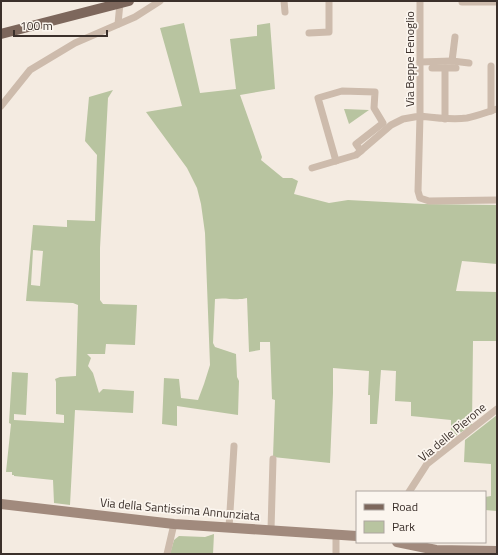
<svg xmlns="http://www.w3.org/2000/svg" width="498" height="555" viewBox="0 0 498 555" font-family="'Titillium Web',sans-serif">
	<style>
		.green { fill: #b8c4a0; fill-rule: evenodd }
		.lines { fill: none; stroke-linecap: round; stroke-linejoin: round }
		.street { stroke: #cdbbac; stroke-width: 7 }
		.secondary { stroke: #a18a7d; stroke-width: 10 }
		.primary { stroke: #7d675c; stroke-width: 10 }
		.labels { text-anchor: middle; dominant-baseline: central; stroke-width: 3.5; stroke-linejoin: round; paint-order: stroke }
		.street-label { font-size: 12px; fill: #3b302b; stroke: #fbf5ee }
	</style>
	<rect width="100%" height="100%" fill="#f4ebe1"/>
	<g class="green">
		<path d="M184,23L200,93L236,89L230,39L257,36V25L270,23L275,89L240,95L262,157L261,160L283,178H292L298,181L294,194L329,203L348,200L423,204L497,205V264L462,261L456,291L497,292V341H473L472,425L451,439V420L411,416V402L395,401L396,371L381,370L377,424H370V395H368L369,371L333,368V393L330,463L273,457L275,400L272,399L270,342H260V350L249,352L247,298C236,301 226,297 215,299L213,343L215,347L236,354L237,377L239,381L238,415L177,406V426L162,424L164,378L179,379L181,398L198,400L204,384L210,365L205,233L201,204L197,188L187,168L146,112L182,106L160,28Z"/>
		<path d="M113,90L108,98L100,248V300L103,304L137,305L135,345L106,344L105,354H87L91,358L88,366L93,373L99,393L103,389L134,391L133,413L75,410L70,505L54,503L53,480L14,476V475H12V472H6L11,424L9,423L12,372L28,373L26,415L14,414V420L64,423V415L56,414V382L55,379L60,377L76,376L78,305L73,303L26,301L33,225L67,227V220L95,221L97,155L85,141L89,97ZM33,250L43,251L40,286L31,285Z"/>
		<polygon points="344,109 369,110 349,124"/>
		<polygon points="497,415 497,511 485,510 485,497 491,496 491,464 464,462 465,440"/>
		<polygon points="214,534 213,554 170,554 174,540 179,536 205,537"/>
	</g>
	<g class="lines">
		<g class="street">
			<polyline points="284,1 285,12"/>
			<polyline points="462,2 497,2"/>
			<polyline points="118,24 120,3"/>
			<polyline points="309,33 329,32 329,1"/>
			<polyline points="452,61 455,37"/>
			<polyline points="420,62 452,61 469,63"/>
			<polyline points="432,68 456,68"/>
			<polyline points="1,106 30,70 75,43 135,17 160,1"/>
			<path d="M497,109C487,112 477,116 467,118C451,120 436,118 420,116L418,191L420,198L429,201L497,200"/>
			<polyline points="491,111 491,66"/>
			<polyline points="445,119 445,68"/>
			<polyline points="336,161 318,98 342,91 375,92 374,108 383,123 356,144 361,151"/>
			<polyline points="312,168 356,155 391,125 403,119 420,116 420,1"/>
			<polyline points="409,492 427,464 497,409"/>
			<polyline points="229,528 234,446"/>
			<polyline points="271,530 273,459"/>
			<polyline points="167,554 174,524"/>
			<polyline points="336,554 336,534"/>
		</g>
		<g class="secondary">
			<polyline points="1,504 174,524 357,536"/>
			<polyline points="397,542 436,550 497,551"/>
		</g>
		<polyline class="primary" points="1,34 129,1"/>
	</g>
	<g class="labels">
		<g class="street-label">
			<text transform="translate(409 59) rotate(-90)">Via Beppe Fenoglio</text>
			<text transform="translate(452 432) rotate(-40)">Via delle Pierone</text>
			<text transform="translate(180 509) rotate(5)">Via della Santissima Annunziata</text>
		</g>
	</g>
	<rect width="498" height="555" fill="none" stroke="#3b302b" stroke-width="4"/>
	<rect x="356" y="491" width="130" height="52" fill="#fbf5ee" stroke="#aea6a0"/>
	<rect x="364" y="504" width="20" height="6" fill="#7d675c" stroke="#aea6a0"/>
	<text x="392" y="511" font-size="12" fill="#3b302b">Road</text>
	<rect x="364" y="521" width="20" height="12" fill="#b8c4a0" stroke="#aea6a0"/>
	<text x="392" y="531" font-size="12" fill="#3b302b">Park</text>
	<path d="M14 30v6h93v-6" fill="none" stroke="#3b302b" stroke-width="2"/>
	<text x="20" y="30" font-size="12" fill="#3b302b" stroke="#fbf5ee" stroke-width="3" paint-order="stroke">100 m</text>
</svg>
